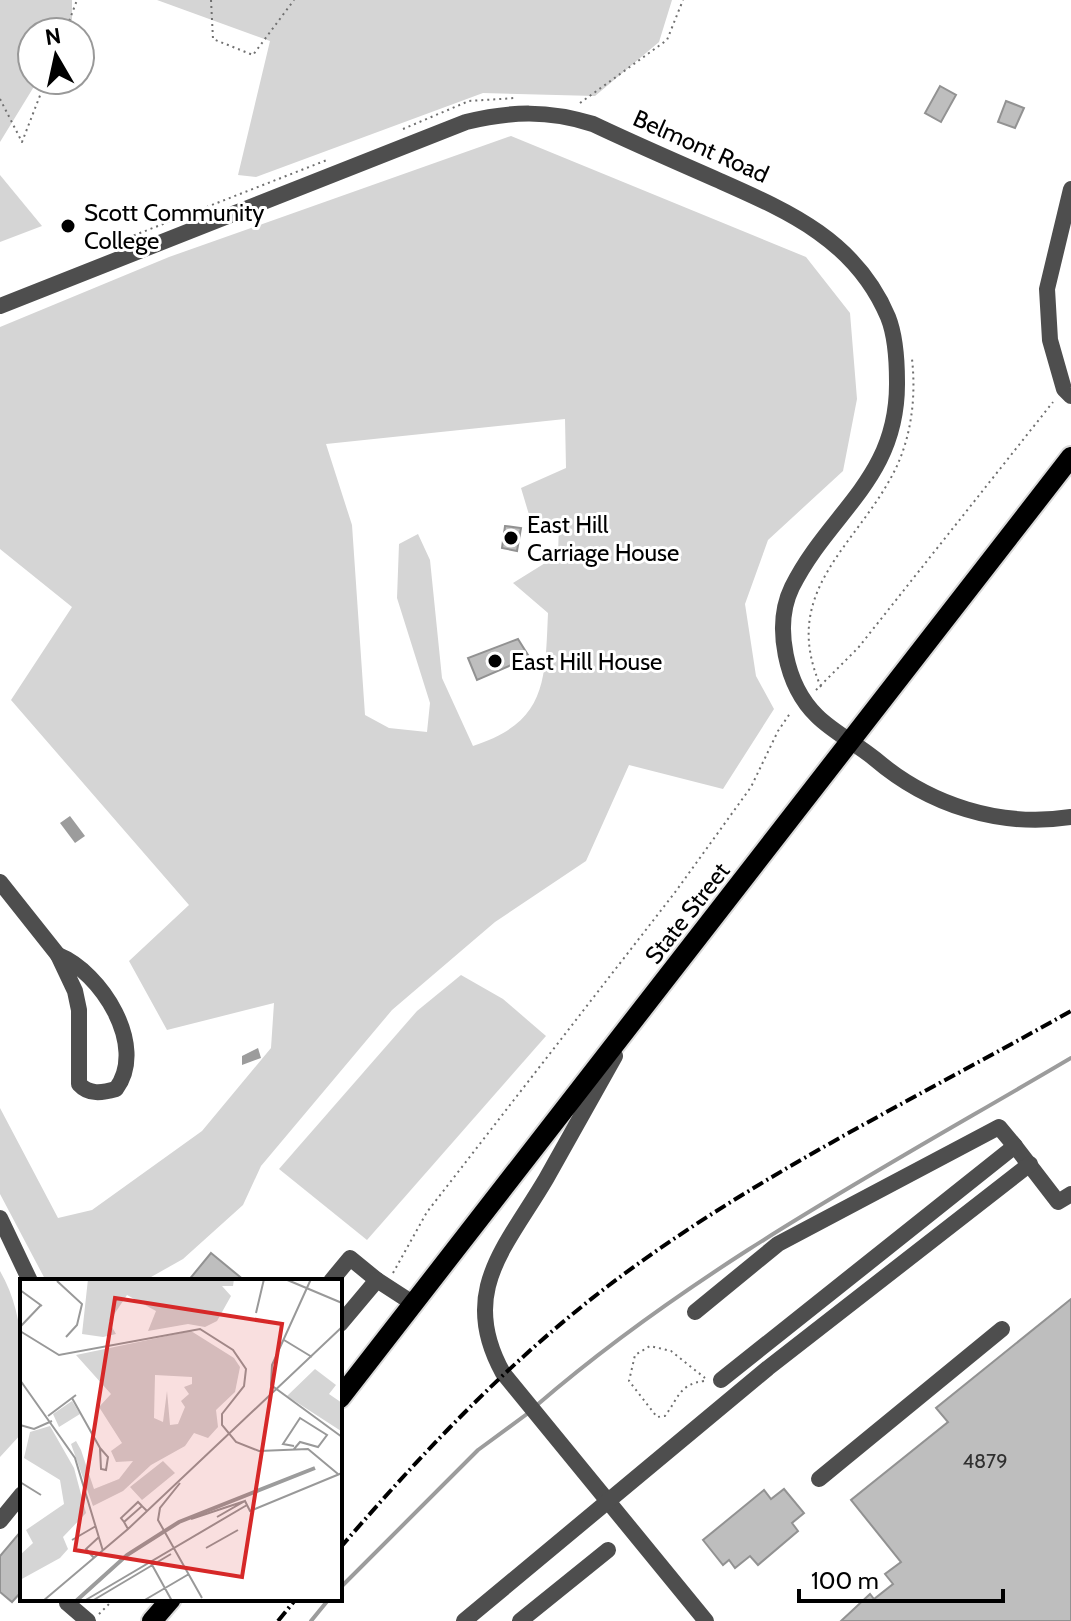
<svg xmlns="http://www.w3.org/2000/svg" width="1071" height="1621" viewBox="0 0 1071 1621" font-family="Cabin,sans-serif">
	<style>
		.green { fill: #d5d5d5; fill-rule: evenodd }
		.water { fill: #9c9c9c }
		.lines { fill: none; stroke-linecap: round; stroke-linejoin: round }
		.stream { stroke: #9c9c9c; stroke-width: 4 }
		.building { fill: #bebebe; stroke: #929292; stroke-width: 2 }
		.major-casing { stroke: #dbdbdb; stroke-width: 24 }
		.path { stroke: #707070; stroke-width: 2; stroke-dasharray: 2 4; stroke-linecap: butt }
		.minor { stroke: #4e4e4e; stroke-width: 16 }
		.major { stroke: #000; stroke-width: 20 }
		.rail { stroke: #000; stroke-width: 4; stroke-dasharray: 12 4 2 4; stroke-linecap: butt }
		.poi-dot { fill: #000; stroke: #fff; stroke-width: 3 }
		.labels { text-anchor: middle; dominant-baseline: central; stroke-width: 6; stroke-linejoin: round; paint-order: stroke }
		.number-label { font-size: 20px; fill: #303030 }
		.street-label { font-size: 24px; fill: #000; stroke: #fff }
		.poi-label { font-size: 24px; fill: #000; stroke: #fff; text-anchor: start }
		.inset-river { fill: none; stroke: #9c9c9c; stroke-width: 4 }
		.inset-road { fill: none; stroke: #999; stroke-width: 2 }
		.view { fill: #d62828; fill-opacity: 0.15; stroke: #d62828; stroke-width: 4 }
		.inset-edge { fill: none; stroke: #000; stroke-width: 4 }
	</style>
	<rect width="100%" height="100%" fill="#fff"/>
	<g class="green">
		<polygon points="0,0 72,0 72,25 68,32 32,32 32,80 38,80 0,142"/>
		<polygon points="157,0 672,0 659,42 595,96 483,93 256,177 238,175 270,41"/>
		<path d="M511,136L806,257L850,313L857,399L843,471L768,540L745,604L756,676L774,709L723,789L629,765L586,861L495,922L392,1010L261,1166L243,1205L183,1259L144,1281H46L0,1194V1108L58,1218L92,1210L202,1131L271,1048L274,1003L167,1030L129,961L189,905L11,700L72,607L0,549V327L169,257ZM565,419L566,468L521,488L530,518L559,524L558,555L513,583L548,613C545,681 547,722 473,746L442,678L430,560L418,534L399,544L397,598L430,703L427,732L389,728L365,715L352,525L326,444Z"/>
		<polygon points="0,175 42,226 0,242"/>
		<polygon points="461,975 503,999 546,1036 367,1240 279,1169 417,1011"/>
		<path d="M0,1271C29,1321 22,1377 22,1433L0,1457Z"/>
	</g>
	<g class="water">
		<polygon points="70,816 85,836 75,843 60,823"/>
		<polygon points="258,1048 261,1058 242,1065 242,1056"/>
	</g>
	<g class="lines">
		<g class="stream">
			<path d="M537,1405C698,1266 888,1166 1071,1058"/>
			<polyline points="340,1588 478,1450 531,1411"/>
			<polyline points="311,1621 329,1599"/>
		</g>
	</g>
	<g class="building">
		<polygon points="940,86 956,95 941,122 925,113"/>
		<polygon points="1006,101 1024,108 1015,128 998,122"/>
		<polygon points="505,526 521,528 517,551 502,548"/>
		<polygon points="518,639 528,655 525,659 477,680 468,658"/>
		<polygon points="211,1253 245,1281 188,1281"/>
		<polygon points="1071,1299 1071,1621 841,1621 870,1594 874,1599 893,1584 885,1574 901,1562 851,1500 948,1422 936,1408"/>
		<polygon points="784,1489 804,1513 792,1523 798,1531 758,1565 750,1556 735,1568 729,1560 723,1565 703,1540 764,1490 771,1499"/>
		<polygon points="22,1530 22,1591 12,1602 0,1592 0,1556"/>
	</g>
	<g class="lines">
		<g class="major-casing">
			<g id="major">
				<polyline points="340,1398 1071,457"/>
				<polyline points="152,1621 171,1599"/>
			</g>
		</g>
		<g class="path">
			<polyline points="211,0 213,39 253,55 294,0"/>
			<polyline points="65,32 77,0"/>
			<polyline points="0,99 22,142 46,80"/>
			<polyline points="580,103 667,40 683,0"/>
			<polyline points="403,129 469,101 515,98"/>
			<polyline points="117,242 327,160"/>
			<path d="M821,687C778,590 858,546 896,468C912,434 916,395 912,359"/>
			<polyline points="816,690 858,648 1053,402"/>
			<polyline points="393,1273 427,1212 676,891 751,787 778,731 791,712"/>
			<path d="M704,1381C679,1384 678,1399 665,1416L657,1417L629,1381L635,1355L650,1346L671,1351L705,1378"/>
			<polyline points="99,1614 114,1599"/>
		</g>
		<g class="minor">
			<polyline points="1071,189 1047,289 1050,340 1064,389 1071,396"/>
			<path d="M0,306L466,122C511,111 548,110 593,124C635,144 677,162 720,181C790,212 856,241 888,317C896,337 897,361 897,382C898,479 830,511 792,587C773,626 786,686 817,716C833,732 857,744 875,759C929,805 1000,828 1071,817"/>
			<polyline points="0,882 58,955"/>
			<path d="M58,955C101,972 148,1046 116,1089C102,1093 89,1095 79,1084V1010L75,991Z"/>
			<path d="M615,1056C592,1097 569,1138 546,1179C506,1247 458,1292 503,1373L706,1621"/>
			<polyline points="0,1218 30,1281"/>
			<polyline points="331,1281 350,1258 377,1280"/>
			<polyline points="695,1312 778,1244 999,1127 1015,1146"/>
			<polyline points="340,1324 377,1280 414,1304"/>
			<polyline points="721,1380 1015,1146 1058,1202 1071,1194"/>
			<polyline points="819,1479 1002,1329"/>
			<polyline points="0,1521 22,1494"/>
			<polyline points="71,1599 67,1603 88,1621"/>
			<polyline points="464,1621 768,1368 1030,1164"/>
			<polyline points="520,1621 608,1550"/>
		</g>
		<use href="#major" class="major"/>
		<g class="rail">
			<path d="M340,1548C422,1453 507,1363 608,1286C750,1178 915,1099 1071,1011"/>
			<polyline points="278,1621 296,1599"/>
		</g>
	</g>
	<g class="poi-dot">
		<circle cx="68" cy="226" r="8"/>
		<circle cx="511" cy="538" r="8"/>
		<circle cx="495" cy="661" r="8"/>
	</g>
	<g class="labels">
		<g class="number-label">
			<text x="985" y="1461">4879</text>
		</g>
		<g class="street-label">
			<text transform="translate(701 146) rotate(24)">Belmont Road</text>
			<text transform="translate(687 913) rotate(-52)">State Street</text>
		</g>
		<g class="poi-label">
			<text x="84" y="212">Scott Community<tspan x="84" dy="28">College</tspan></text>
			<text x="527" y="524">East Hill<tspan x="527" dy="28">Carriage House</tspan></text>
			<text x="511" y="661">East Hill House</text>
		</g>
	</g>
	<g transform="translate(20 1279)">
		<rect width="322" height="322" fill="#fff"/>
		<path d="M68,0H214L213,7H202L211,17L197,42L185,48L168,45L128,52L136,32L107,16L89,43L96,55L83,58L62,55ZM171,52L214,79L220,88L215,113L196,131L198,148L188,159L174,154L165,167L131,186L103,212L73,227L51,165L56,162L61,171L74,210L99,200L113,182L96,183L91,172L102,164L79,128L91,115L56,76ZM135,96L172,98V105L164,108L169,115L161,122L165,128L158,145L150,146L147,112L143,143L134,139ZM295,90L316,106L309,115L322,124L321,152L267,117ZM52,122L60,135L39,148L33,135ZM30,147L54,189L66,234L43,258L48,270L40,279L0,301V276L13,264L6,251L44,225L40,201L4,179L10,153ZM143,182L155,194L122,221L110,208Z" fill="#d5d5d5" fill-rule="evenodd"/>
		<path class="inset-river" d="M56,322L107,276L159,243L295,189"/>
		<path class="inset-road" d="M265,0L322,24M291,0L252,86L251,106L322,158M37,2L62,25L57,46L46,58M0,11L22,27M236,34L244,0M0,48L21,26M0,52L39,76L180,50L213,71L226,90L224,107L202,135V146L216,163L239,172L288,170L318,195M264,61L292,78M0,101L55,179L83,272M52,119L80,169M28,137L56,116M0,146L14,150L32,142M80,169L88,178L86,191L81,190ZM274,170L280,163L298,168L307,156L280,139L263,165L274,167M0,203L21,216M160,204L140,229L138,241L182,319M197,238L225,222L230,232L322,194M171,240L225,222M104,243L101,239L118,223L122,227M108,250L104,243L122,227L127,232M52,261L76,247M186,269L218,251M74,279L66,270L79,258M131,284L152,322M23,322L108,250L322,48M64,322L227,226M72,322L151,275M123,322L169,295"/>
		<path class="view" d="M95,19L262,45L222,298L55,271Z"/>
		<rect width="322" height="322" class="inset-edge"/>
	</g>
	<g transform="translate(56 56) rotate(351)"><circle r="38" fill="#ffffff" stroke="#999999" stroke-width="2"/>
	<path d="M0-6L14 30L0 20L-14 30Z" fill="#000000"/>
	<text y="-12" font-size="22" font-weight="bold" text-anchor="middle" fill="#000000">N</text>
	</g>
	<path d="M799 1589v12h204v-12" fill="none" stroke="#000000" stroke-width="4"/>
	<text x="811" y="1589" font-size="24" fill="#000000" stroke="#ffffff" stroke-width="6" paint-order="stroke">100 m</text>
</svg>
